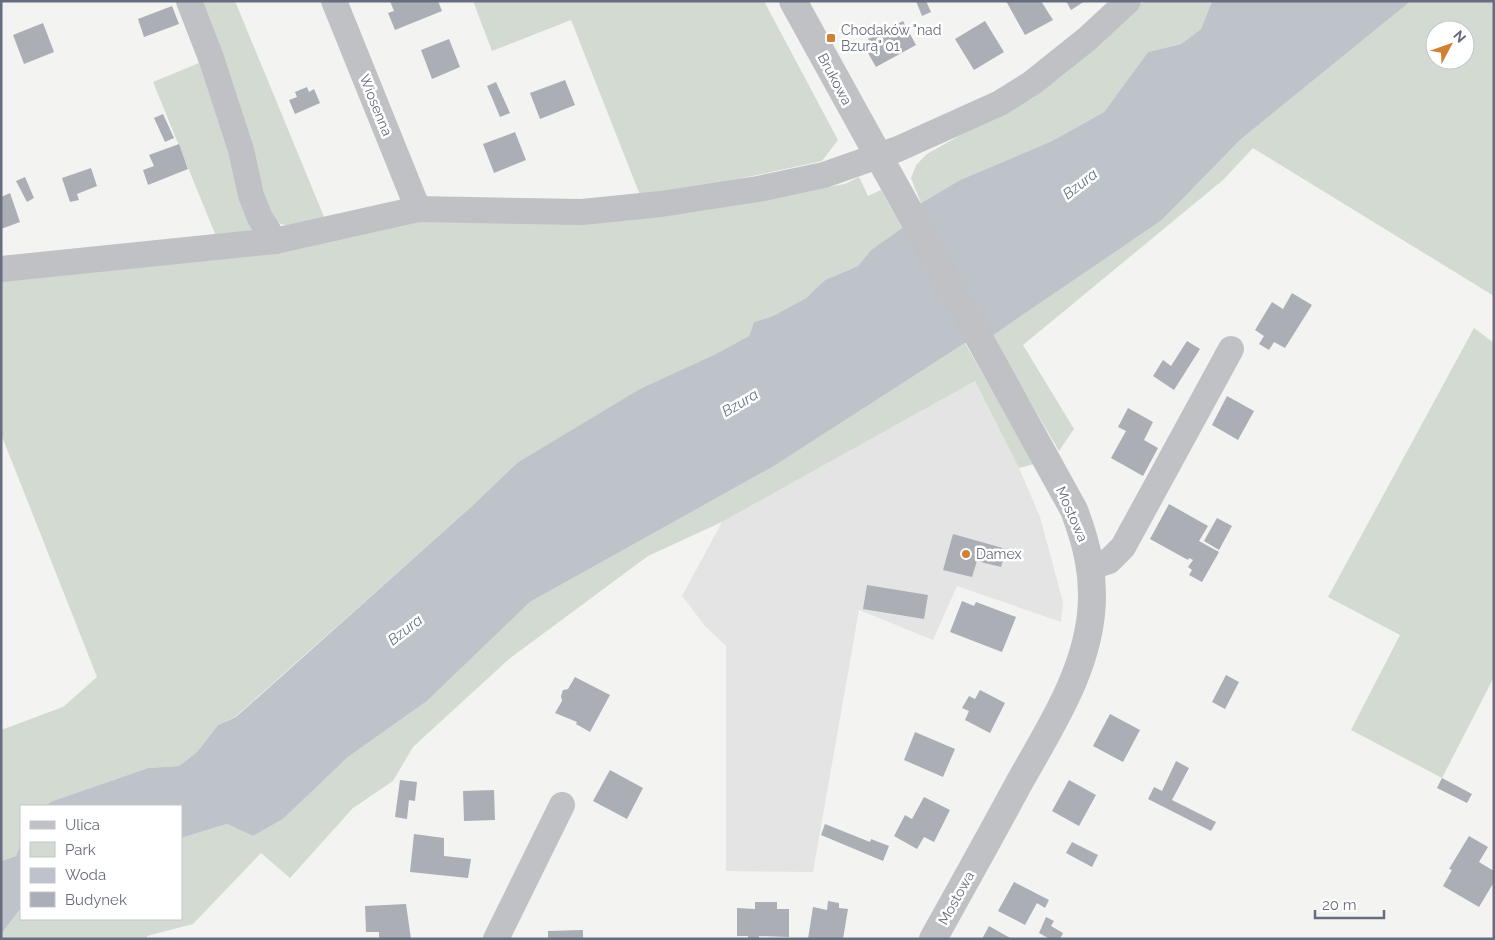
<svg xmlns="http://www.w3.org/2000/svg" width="1495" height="940" viewBox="0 0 1495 940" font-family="Raleway,sans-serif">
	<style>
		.built { fill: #e4e4e4 }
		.green { fill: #d3dad2; fill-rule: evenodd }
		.water { fill: #bec3ca }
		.building { fill: #abaeb5 }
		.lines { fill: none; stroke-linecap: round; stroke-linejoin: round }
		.minor { stroke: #c0c1c5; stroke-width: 26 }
		.tertiary { stroke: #c0c1c5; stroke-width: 28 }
		.poi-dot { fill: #cf8235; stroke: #fff; stroke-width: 2 }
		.labels { text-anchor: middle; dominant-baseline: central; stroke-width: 5; stroke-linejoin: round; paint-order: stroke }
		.poi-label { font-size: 14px; fill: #666d7e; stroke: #fff; text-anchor: start }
		.street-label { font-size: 14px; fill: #666d7e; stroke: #fff }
		.water-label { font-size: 15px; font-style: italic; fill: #677482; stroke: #fff }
	</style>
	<rect width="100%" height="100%" fill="#f3f4f1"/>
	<polygon class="built" points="975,381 1019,468 1040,517 1063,602 1061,622 957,586 933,640 859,610 813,872 726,871 726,646 705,626 682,596 722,522"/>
	<g class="green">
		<polygon points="197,1 235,1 327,224 284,225 274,221"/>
		<polygon points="473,1 764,1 838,140 822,161 642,200 571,20 492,51"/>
		<polygon points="1144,1 1212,1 1201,29 1181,44 1148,52 1104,112 1052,141 960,180 921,203 911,178 916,165 927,154 996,115 1033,98 1067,72"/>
		<path d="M1411,1H1494V296L1253,148L1223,180L1023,345L1074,429L1059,451L992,336L1162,220L1240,140ZM1435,30H1465V60H1435Z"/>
		<polygon points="199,63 255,234 218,241 153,82"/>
		<polygon points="859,177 868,196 881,190 902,228 871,250 858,266 825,280 806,298 773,316 754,322 749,336 517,463 472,506 235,717 218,725 197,752 179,766 148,768 50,802 46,806 21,806 21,842 16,856 1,861 1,730 63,707 97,677 1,434 1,276 419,217 646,217 845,184"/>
		<polygon points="1474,328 1494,343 1494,677 1442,778 1351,730 1400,635 1328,597"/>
		<polygon points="965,343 1034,464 1019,468 975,381 722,522 648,556 509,659 413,747 393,781 353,808 290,878 261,853 193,924 147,936 147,939 1,939 1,934 21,908 21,919 181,919 181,838 227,824 253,836 283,819 348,757 427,701 530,602 774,466"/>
	</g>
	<g class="water">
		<polygon points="1212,1 1411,1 1240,140 1162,220 992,336 965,343 774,466 530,602 427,701 348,757 283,819 253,836 227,824 181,838 181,806 46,806 50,802 148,768 179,766 197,752 218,725 236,717 472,506 517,463 640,389 714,355 749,336 754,322 773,316 806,298 825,280 858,266 871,250 902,228 921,203 960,180 1052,141 1104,112 1148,52 1181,44 1201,29"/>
		<polygon points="21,842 21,908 1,934 1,861 16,856"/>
	</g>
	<g class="building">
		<polygon points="390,1 438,1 442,11 395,30 388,13 394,11"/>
		<polygon points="916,1 926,1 931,12 922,16"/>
		<polygon points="1006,1 1041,1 1053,20 1025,35"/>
		<polygon points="1066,1 1085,1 1071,10"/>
		<polygon points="172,6 179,24 144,37 138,19"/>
		<polygon points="903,21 916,45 876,67 868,53 874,50 868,39"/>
		<polygon points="985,21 1004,52 974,70 955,39"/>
		<polygon points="43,23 54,52 24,64 13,35"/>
		<polygon points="449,39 460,67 432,79 421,50"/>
		<polygon points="565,80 575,105 540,119 530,93"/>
		<polygon points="496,82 510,113 500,117 487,86"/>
		<polygon points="307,87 309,92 314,89 320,103 295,114 289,100 297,97 295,92"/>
		<polygon points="163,114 174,138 165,142 154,118"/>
		<polygon points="515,132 526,160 494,173 483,144"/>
		<polygon points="179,144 188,169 148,185 143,170 154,166 149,155"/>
		<polygon points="91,168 97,186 77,194 79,200 70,202 62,178"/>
		<polygon points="25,177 34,198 27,202 16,181"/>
		<polygon points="10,193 20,222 1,229 1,197"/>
		<polygon points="1292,293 1312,305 1285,348 1274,342 1269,350 1259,344 1264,336 1255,330 1272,302 1283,309"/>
		<polygon points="1187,341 1200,349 1174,390 1153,376 1163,360 1171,366"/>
		<polygon points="1227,396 1254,411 1238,440 1212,425"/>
		<polygon points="1128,408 1153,422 1144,440 1158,448 1143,476 1111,458 1126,431 1118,427"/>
		<polygon points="1169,504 1208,526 1199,541 1219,552 1202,582 1189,575 1192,570 1188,567 1193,560 1189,558 1188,560 1150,539"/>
		<polygon points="1217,518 1232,526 1219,550 1204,541"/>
		<polygon points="953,534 1006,549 1001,567 977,561 972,577 943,570"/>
		<polygon points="867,585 928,595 924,619 863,609"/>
		<polygon points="962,601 974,606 976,602 1016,617 1002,652 950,632"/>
		<polygon points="1226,675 1239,682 1225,709 1212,702"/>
		<polygon points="575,677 610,695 590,732 576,724 577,722 555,713 562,701 561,696 563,690 568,689"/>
		<polygon points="980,690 1005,703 990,733 965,720 969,711 962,708 969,696 975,699"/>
		<polygon points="1110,714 1140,730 1123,762 1093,746"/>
		<polygon points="915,732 955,749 943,777 904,760"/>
		<polygon points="1176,761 1189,768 1172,800 1216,822 1211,831 1148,799 1154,787 1162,791"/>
		<polygon points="610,770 643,788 627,819 593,801"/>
		<polygon points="1442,778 1472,794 1467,803 1437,788"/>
		<polygon points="400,780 417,782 415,801 409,800 407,819 395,817"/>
		<polygon points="1069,780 1096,795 1079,826 1052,811"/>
		<polygon points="494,790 495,820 464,821 463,791"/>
		<polygon points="924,797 950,810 934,842 924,837 917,849 894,836 905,815 912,819"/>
		<polygon points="825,824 870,842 871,839 889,846 883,861 821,835"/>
		<polygon points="414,834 444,838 444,856 471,859 468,878 410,872"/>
		<polygon points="1469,836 1488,847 1479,862 1494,871 1494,882 1479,907 1443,886 1452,870 1449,869"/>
		<polygon points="1072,842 1098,855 1092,867 1066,853"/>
		<polygon points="1014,882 1049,900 1045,908 1037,903 1025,925 998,911"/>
		<polygon points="828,901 839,903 839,908 848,909 843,939 808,939 813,907 827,910"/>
		<polygon points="755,902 777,902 777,909 789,909 789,937 759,936 759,939 748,939 748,936 737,936 737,908 755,909"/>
		<polygon points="406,904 411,939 379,939 379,932 366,932 365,906"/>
		<polygon points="1046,917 1054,921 1051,926 1063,933 1060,939 1050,939 1039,933"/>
		<polygon points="989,926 1012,939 982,939"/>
		<polygon points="583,930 583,939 548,939 548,931"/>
	</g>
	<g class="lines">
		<g class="minor">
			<polyline points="189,1 211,58 241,150 251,195 260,218 275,241 418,209 582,212 661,204 758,189 824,175 898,149 1000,103 1032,83 1087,39 1128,1"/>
			<polyline points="334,1 418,209"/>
			<polyline points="1,269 275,241"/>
			<polyline points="1090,567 1109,561 1123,547 1231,349"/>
			<polyline points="496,939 562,805"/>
		</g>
		<path class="tertiary" d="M793,1L1074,510C1087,544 1095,577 1091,614C1085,675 1048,731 1019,783C991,835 962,887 933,939"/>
	</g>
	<g class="poi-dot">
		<rect x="826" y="33" width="10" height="10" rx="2.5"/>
		<circle cx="966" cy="554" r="5"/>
	</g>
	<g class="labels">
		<g class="poi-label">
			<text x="841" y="30">Chodaków "nad<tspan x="841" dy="16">Bzurą" 01</tspan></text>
			<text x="976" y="554">Damex</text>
		</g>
		<g class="street-label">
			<text transform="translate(835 79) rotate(62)">Brukowa</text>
			<text transform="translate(376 105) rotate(68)">Wiosenna</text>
			<text transform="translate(1072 514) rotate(66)">Mostowa</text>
			<text transform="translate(956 898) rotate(-61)">Mostowa</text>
		</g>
		<g class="water-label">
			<text transform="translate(1080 184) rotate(-38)">Bzura</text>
			<text transform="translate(740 403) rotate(-31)">Bzura</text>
			<text transform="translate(405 630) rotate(-38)">Bzura</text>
		</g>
	</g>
	<rect width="1495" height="940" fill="none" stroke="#666d7e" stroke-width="5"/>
	<rect x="20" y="805" width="162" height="115" fill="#ffffff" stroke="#c2c5cb"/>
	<rect x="30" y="821" width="25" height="8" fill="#c0c1c5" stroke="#c2c5cb"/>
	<text x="65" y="830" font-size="15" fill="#666d7e">Ulica</text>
	<rect x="30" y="842" width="25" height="15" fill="#d3dad2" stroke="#c2c5cb"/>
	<text x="65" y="855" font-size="15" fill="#666d7e">Park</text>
	<rect x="30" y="868" width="25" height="15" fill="#bec3ca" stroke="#c2c5cb"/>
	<text x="65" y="880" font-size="15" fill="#666d7e">Woda</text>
	<rect x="30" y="892" width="25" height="15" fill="#abaeb5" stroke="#c2c5cb"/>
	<text x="65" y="905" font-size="15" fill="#666d7e">Budynek</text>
	<g transform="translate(1450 45) rotate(49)"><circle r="24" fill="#ffffff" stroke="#c2c5cb"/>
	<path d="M0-4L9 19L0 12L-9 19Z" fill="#cf8235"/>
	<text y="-8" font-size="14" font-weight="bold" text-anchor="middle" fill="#666d7e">N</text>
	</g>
	<path d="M1315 910v8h69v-8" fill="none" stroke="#666d7e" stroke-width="2.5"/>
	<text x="1322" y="910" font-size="15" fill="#666d7e" stroke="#ffffff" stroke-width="4" paint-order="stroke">20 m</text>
</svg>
